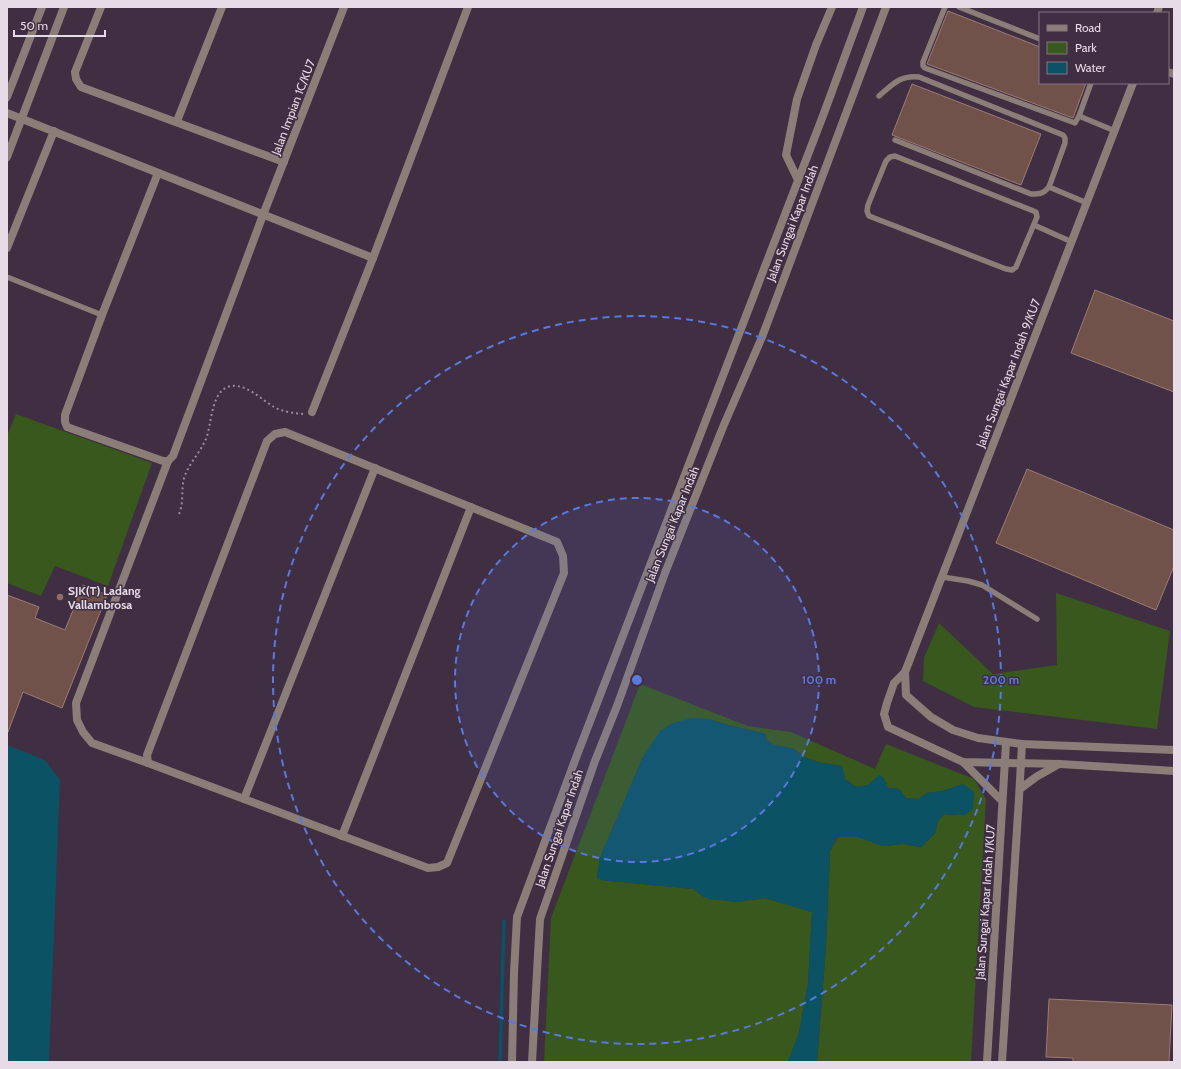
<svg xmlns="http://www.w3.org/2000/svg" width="1181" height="1069" viewBox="0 0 1181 1069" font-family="Cabin,sans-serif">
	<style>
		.green { fill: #38581d }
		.water { fill: #0b5265 }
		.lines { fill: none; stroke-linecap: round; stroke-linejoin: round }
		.stream { stroke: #0b5265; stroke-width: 3.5 }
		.building { fill: #70524b; stroke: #9c7c74 }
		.path { stroke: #9a8b9c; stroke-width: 2; stroke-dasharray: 2 3; stroke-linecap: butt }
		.service { stroke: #8b7d77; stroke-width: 5.5 }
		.minor { stroke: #8b7d77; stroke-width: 8 }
		.ring { fill: none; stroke: #5a78dd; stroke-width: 2; stroke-dasharray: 7 5 }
		.education-dot { fill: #8d6e63; stroke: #402e42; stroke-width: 1.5 }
		.labels { text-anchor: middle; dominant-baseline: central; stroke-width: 3; stroke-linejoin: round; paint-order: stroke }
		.street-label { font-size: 12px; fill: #e7dbe8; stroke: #402e42 }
		.poi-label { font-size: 12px; font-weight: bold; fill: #e7dbe8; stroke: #402e42; text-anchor: start }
		.centre { fill: #5a78dd; stroke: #402e42; stroke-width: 2 }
		.ring-label { font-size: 12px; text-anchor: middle; font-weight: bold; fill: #5a78dd; stroke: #402e42; stroke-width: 3; stroke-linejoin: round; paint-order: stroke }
	</style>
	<rect width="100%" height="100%" fill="#402e42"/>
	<g class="green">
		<polygon points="16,414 152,463 108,586 55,566 41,596 7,583 7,436"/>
		<polygon points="1056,593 1170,631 1157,729 974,707 923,681 924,658 939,623 993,674 1057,665"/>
		<polygon points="640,684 748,726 791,732 875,769 886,744 974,779 986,799 971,1062 817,1062 826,946 830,851 838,837 858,837 883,846 904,844 921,847 935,833 938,821 944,814 955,815 963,784 943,791 927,793 919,799 906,798 899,789 888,788 883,777 868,785 856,787 845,779 842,766 821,763 804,757 794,749 774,745 765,739 766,734 724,724 709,719 643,757 600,858 597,878 601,880 694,889 702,896 737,902 765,898 812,912 808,984 799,1033 788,1062 544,1062 551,918"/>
	</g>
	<g class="water">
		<polygon points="692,718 709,719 724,724 766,734 766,739 774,745 794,749 804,757 821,763 842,766 845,779 856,787 868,785 879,775 883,777 888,788 899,789 906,798 919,799 927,793 943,791 963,784 974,792 973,809 965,815 944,814 938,821 935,833 921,847 904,844 883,846 858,837 837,837 830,851 826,946 817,1062 788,1062 799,1033 808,984 812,912 765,898 737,902 709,899 702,896 694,889 601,880 597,878 600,858 643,757 660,731 673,723"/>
		<polygon points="7,745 45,760 60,780 49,1062 7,1062"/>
	</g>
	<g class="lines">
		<polyline class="stream" points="500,1062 504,921"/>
	</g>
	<g class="building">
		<polygon points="948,11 1040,47 1040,83 1086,83 1073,118 927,64"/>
		<polygon points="912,84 1041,134 1021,185 892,135"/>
		<polygon points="1095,290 1174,321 1174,392 1071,353"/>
		<polygon points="1027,469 1174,530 1174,566 1156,610 996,543"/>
		<polygon points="83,585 107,595 62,708 23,692 8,732 7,732 7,595 39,607 35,618 65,630"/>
		<polygon points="1049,999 1172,1005 1169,1062 1073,1062 1073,1058 1046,1057"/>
	</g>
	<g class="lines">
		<path class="path" d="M179,514C184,503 181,490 184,478C188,465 199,454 205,441C213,426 209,383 237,386C251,388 262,400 274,407C283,412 294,413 304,414"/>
		<g class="service">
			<polyline points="945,7 923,62 923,66 925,68 1075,123 1079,116 1091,83"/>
			<polyline points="959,7 1040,39"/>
			<path d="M879,96C893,84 900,75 919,77L1063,135L1065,138V143L1049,187L1087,203"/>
			<polyline points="1079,116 1115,131"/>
			<path d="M895,140L1031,194C1040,194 1043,194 1049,187"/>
			<polygon points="895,156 1036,212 1037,217 1016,267 1012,270 1006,269 869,216 867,211 868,205 886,161 890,157"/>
			<polyline points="1034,225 1072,242"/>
			<polyline points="7,277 102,315"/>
			<polyline points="942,577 968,581 982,585 1037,619"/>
		</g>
		<g class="minor">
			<polyline points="101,7 75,72 76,79 81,87 284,162"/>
			<polyline points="1157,13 1159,7"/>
			<polyline points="1168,72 1174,74"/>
			<polyline points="1133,83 905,672 894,683 887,703 884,714 888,727 963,762 1060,764 1174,771"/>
			<polyline points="7,97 42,7"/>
			<polyline points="7,113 373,258"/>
			<polyline points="177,121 222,7"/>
			<polyline points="7,157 64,7"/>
			<polyline points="158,173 102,315 65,415 65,422 67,427 163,461 168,461 173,456 263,215 344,7"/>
			<polyline points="798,180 786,155 797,99 816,45 832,7"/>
			<polyline points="7,248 54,131"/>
			<polyline points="312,412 373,258 468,7"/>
			<polygon points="285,432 557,542 563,556 564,573 447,863 438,867 428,868 148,763 147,755 267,441 275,434"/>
			<polyline points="905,672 906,695 931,717 953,730 978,738 1022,744 1174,750"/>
			<polyline points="963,762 1002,801"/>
			<polyline points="148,763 92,743 83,732 77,720 76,703 168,461"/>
			<polyline points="1020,789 1036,777 1059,764"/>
			<polyline points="244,799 375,468"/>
			<polyline points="342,836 471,507"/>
			<polyline points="512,1062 514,973 517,917 574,763 824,113 863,7"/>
			<polyline points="532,1062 540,919 595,761 617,706 665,573 723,427 762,337 886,7"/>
			<polyline points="987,1062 1006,743"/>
			<polyline points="1002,1062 1019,798 1022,744"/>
		</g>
	</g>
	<circle cx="637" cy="680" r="182" fill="#5a78dd" fill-opacity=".12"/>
	<g class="ring">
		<circle cx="637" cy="680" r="182"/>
		<circle cx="637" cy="680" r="364"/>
	</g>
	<circle class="education-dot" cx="60" cy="597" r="4"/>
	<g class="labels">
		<g class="street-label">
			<text transform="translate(293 107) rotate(-69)">Jalan Impian 1C/KU7</text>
			<text transform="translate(792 223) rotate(-69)">Jalan Sungai Kapar Indah</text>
			<text transform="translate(1008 373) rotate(-69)">Jalan Sungai Kapar Indah 9/KU7</text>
			<text transform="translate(672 524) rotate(-68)">Jalan Sungai Kapar Indah</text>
			<text transform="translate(559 828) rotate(-71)">Jalan Sungai Kapar Indah</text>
			<text transform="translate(985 902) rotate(-86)">Jalan Sungai Kapar Indah 1/KU7</text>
		</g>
		<g class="poi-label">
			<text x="68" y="590">SJK(T) Ladang<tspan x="68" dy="14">Vallambrosa</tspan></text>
		</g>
	</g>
	<circle cx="637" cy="680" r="6" class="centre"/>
	<g class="ring-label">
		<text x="819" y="684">100 m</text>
		<text x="1001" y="684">200 m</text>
	</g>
	<rect width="1181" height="1069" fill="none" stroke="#e7dbe8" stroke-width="16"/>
	<rect x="1039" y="12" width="130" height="72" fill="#402e42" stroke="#837384"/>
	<rect x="1047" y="25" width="20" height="6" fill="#8b7d77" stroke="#837384"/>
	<text x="1075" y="32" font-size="12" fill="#e7dbe8">Road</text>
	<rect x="1047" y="42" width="20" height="12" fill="#38581d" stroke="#837384"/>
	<text x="1075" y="52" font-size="12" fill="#e7dbe8">Park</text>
	<rect x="1047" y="62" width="20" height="12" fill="#0b5265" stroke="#837384"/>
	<text x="1075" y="72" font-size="12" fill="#e7dbe8">Water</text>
	<path d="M14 30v6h91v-6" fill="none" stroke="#e7dbe8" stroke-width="2"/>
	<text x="20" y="30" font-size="12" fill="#e7dbe8" stroke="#402e42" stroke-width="3" paint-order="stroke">50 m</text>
</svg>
